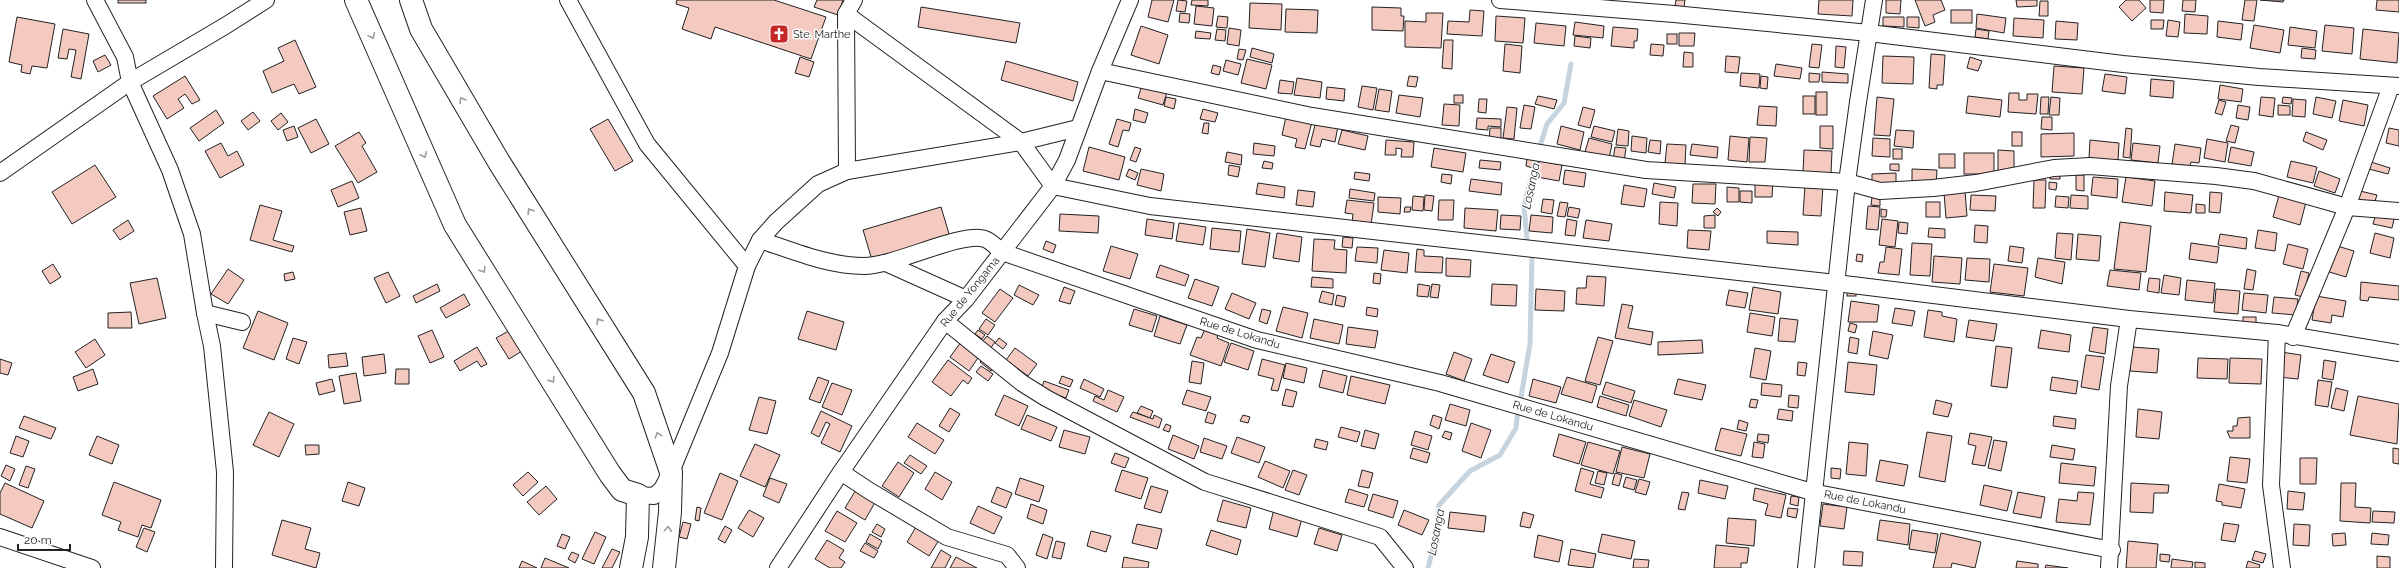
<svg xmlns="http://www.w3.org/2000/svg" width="2399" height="568" viewBox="0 0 2399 568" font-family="Raleway,sans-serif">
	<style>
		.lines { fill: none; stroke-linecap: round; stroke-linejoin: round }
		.stream { stroke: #c7d3dd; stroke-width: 5 }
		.building { fill: #f3c9c0; stroke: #222 }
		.street-casing { stroke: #222; stroke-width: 18 }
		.primary-casing { stroke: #222; stroke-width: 24 }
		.street { stroke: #fff; stroke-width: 16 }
		.primary { stroke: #fff; stroke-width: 22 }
		.oneway { stroke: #9c9c9c }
		.labels { text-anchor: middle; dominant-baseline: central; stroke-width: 3; stroke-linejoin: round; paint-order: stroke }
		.poi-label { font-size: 11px; fill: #222; stroke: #fff; text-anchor: start }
		.street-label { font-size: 11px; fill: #222; stroke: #fff }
		.water-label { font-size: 12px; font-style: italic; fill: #222; stroke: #fff }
	</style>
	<rect width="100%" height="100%" fill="#fff"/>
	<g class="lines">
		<g class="stream">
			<polyline points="1540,146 1547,124 1564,103 1571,64"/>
			<polyline points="1527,239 1524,206 1537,157"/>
			<polyline points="1521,397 1530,344 1532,254"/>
			<polyline points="1428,568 1435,541 1439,505 1470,471 1500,455 1516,428 1518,409"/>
		</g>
	</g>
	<g class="building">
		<rect x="118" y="0" width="28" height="3"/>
		<polygon points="677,0 774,0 826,17 811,59 715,27 711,39 682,29 689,8 676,4"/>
		<polygon points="817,0 843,0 838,15 814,7"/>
		<polygon points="1152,0 1174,0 1168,22 1148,17"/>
		<polygon points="1178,0 1187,1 1185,12 1176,11"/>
		<polygon points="1192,0 1208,0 1208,6 1191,5"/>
		<polygon points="1676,0 1685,0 1684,7 1675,6"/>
		<polygon points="1819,0 1853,0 1852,16 1818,14"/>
		<polygon points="1886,0 1901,0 1900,14 1886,13"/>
		<polygon points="1915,0 1941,0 1945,10 1933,15 1935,22 1925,26"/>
		<polygon points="2016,0 2037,0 2037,6 2017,7"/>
		<polygon points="2126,0 2139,0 2146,8 2132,21 2119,7"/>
		<polygon points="2150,0 2164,0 2163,13 2150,12"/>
		<polygon points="2183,0 2196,0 2195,12 2182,11"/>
		<polygon points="2245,0 2257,0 2254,21 2242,20"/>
		<polygon points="2260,0 2284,0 2283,2"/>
		<polygon points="2377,0 2399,0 2399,12 2376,10"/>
		<polygon points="2040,1 2048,1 2048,16 2039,16"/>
		<polygon points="1250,3 1282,4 1281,30 1249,28"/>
		<polygon points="1196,6 1214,8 1212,26 1194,24"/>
		<polygon points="921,7 1020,23 1016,43 918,27"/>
		<polygon points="1372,7 1401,8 1401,16 1404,16 1403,31 1372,30"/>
		<polygon points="1286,9 1318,10 1317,33 1285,32"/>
		<polygon points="1470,10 1484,11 1482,36 1447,34 1448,21 1469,22"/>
		<rect x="1951" y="10" width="21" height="13"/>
		<polygon points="1180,13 1190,14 1189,23 1179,22"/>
		<polygon points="1426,13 1443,13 1441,48 1405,47 1405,21 1426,22"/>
		<polygon points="1977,14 2006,18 2004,33 1976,28"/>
		<polygon points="2185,14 2208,16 2207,34 2184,33"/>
		<polygon points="1218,16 1228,17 1227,28 1216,27"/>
		<polygon points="1496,16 1525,18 1523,43 1495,41"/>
		<polygon points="17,17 55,24 47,68 32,66 30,74 21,72 22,65 9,62"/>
		<polygon points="1883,17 1904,17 1904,27 1883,26"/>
		<polygon points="1907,17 1919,17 1919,28 1907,27"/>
		<polygon points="2014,18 2044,20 2043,38 2013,36"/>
		<polygon points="2151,20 2164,20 2163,29 2151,29"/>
		<polygon points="2168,20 2180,22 2178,37 2166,36"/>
		<polygon points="2056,21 2078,23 2077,40 2055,39"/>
		<polygon points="2218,21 2243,24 2241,40 2217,37"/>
		<polygon points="1575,22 1604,26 1603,38 1573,35"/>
		<polygon points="1536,23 1566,26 1564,46 1534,43"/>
		<polygon points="2254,25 2284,30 2280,53 2250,48"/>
		<polygon points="2325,25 2354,28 2352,54 2322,51"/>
		<polygon points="1141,26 1168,35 1159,64 1131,55"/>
		<polygon points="1613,27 1638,29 1637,41 1634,41 1634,48 1611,46"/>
		<polygon points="2290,27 2317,31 2315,48 2288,45"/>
		<polygon points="1229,28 1241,30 1239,46 1227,44"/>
		<polygon points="63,29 89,34 81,79 71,77 76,50 69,49 67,59 58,58"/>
		<polygon points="1217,29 1226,30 1225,41 1215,40"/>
		<polygon points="1976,29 1989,31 1988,39 1975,37"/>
		<polygon points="2363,29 2399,33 2397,63 2360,59"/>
		<polygon points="1196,31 1211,33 1210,39 1195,38"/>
		<polygon points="1679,33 1695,33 1694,46 1679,46"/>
		<rect x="1667" y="34" width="10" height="10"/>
		<polygon points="1575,36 1591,38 1590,48 1574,46"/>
		<polygon points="295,40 316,87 299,94 294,84 272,93 263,71 284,61 278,48"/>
		<polygon points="1444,40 1453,40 1452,69 1442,68"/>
		<polygon points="1505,44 1522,46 1520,73 1503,71"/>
		<polygon points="1651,44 1664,45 1663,56 1650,55"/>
		<polygon points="1812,44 1822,45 1819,68 1809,67"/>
		<polygon points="1836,46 1846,47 1844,68 1835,67"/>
		<polygon points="1252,48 1274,54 1272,63 1250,57"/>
		<polygon points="2302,48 2316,50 2315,59 2301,58"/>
		<polygon points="1239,49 1246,50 1243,60 1237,59"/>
		<polygon points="1684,52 1693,53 1693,67 1683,67"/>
		<polygon points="1931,54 1945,55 1943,85 1937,85 1937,89 1929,88"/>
		<polygon points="105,55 111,65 98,72 93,61"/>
		<polygon points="1726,56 1740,57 1738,73 1725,72"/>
		<polygon points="1883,56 1914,57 1913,84 1882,83"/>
		<polygon points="800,57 814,62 809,77 795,73"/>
		<polygon points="1970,57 1982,61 1978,71 1967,68"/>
		<polygon points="1247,59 1272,65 1266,89 1241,83"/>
		<polygon points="1226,60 1241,64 1238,75 1223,71"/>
		<polygon points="1006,61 1078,82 1073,101 1001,80"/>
		<polygon points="1776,64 1802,68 1800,79 1774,76"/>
		<polygon points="1213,65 1221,67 1219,75 1211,73"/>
		<polygon points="2054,66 2084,68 2082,94 2052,92"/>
		<polygon points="1822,72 1848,74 1848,83 1822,82"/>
		<polygon points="1741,73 1760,74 1759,88 1740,86"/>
		<polygon points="1809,73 1820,74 1819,82 1809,82"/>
		<polygon points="2105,74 2127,77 2125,94 2102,91"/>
		<polygon points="185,76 200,100 192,104 185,94 178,99 184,108 167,119 153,96"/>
		<polygon points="1409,76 1418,77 1416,87 1407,86"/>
		<polygon points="1761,76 1768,77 1767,89 1760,88"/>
		<polygon points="1297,78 1322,82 1320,98 1294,95"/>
		<polygon points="2151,79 2174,81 2173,98 2150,96"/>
		<polygon points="1280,80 1294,82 1292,94 1278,93"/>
		<polygon points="1142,85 1167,92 1163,105 1138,98"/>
		<polygon points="2220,85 2243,89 2241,102 2218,99"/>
		<polygon points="1362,86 1377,88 1373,110 1358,107"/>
		<polygon points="1327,87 1345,89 1344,101 1326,99"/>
		<polygon points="1379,89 1392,91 1389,112 1375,110"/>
		<rect x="1816" y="92" width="11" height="23"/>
		<polygon points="2009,93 2019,93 2019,100 2027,100 2027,94 2038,94 2036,114 2008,112"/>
		<polygon points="1399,95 1423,98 1420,117 1396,113"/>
		<rect x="1454" y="95" width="9" height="8"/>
		<polygon points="1538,96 1557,100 1554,109 1535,104"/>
		<rect x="1803" y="96" width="12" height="18"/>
		<polygon points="1968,96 2002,100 2000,117 1966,113"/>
		<polygon points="1166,97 1176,99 1174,109 1164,106"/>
		<polygon points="1877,97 1894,99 1890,136 1874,135"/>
		<polygon points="2041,97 2049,97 2048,114 2040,114"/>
		<polygon points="2051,97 2060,98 2059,115 2049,115"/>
		<polygon points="2261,97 2275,98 2273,117 2259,115"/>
		<polygon points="2283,97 2292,98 2291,104 2282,103"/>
		<polygon points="2316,97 2336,101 2332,118 2313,114"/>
		<polygon points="1479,99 1487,99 1486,113 1478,112"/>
		<polygon points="2293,99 2306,100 2305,117 2292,116"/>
		<polygon points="2219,100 2226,102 2222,115 2215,113"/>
		<polygon points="2343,100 2368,105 2364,126 2339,121"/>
		<polygon points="1444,104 1460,105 1459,126 1442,125"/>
		<polygon points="1524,105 1535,107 1531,129 1520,128"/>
		<polygon points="2238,105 2250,107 2248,120 2236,118"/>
		<polygon points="2278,105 2290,106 2290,115 2278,115"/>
		<polygon points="1759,106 1777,107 1776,126 1757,125"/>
		<polygon points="1507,107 1517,108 1514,139 1503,138"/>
		<polygon points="1583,107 1595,110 1590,128 1578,125"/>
		<polygon points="1135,109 1148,113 1145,123 1133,120"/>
		<polygon points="1203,109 1218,113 1215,122 1200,119"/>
		<polygon points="216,110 224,123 199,141 190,128"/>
		<polygon points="253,112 260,121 248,130 241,121"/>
		<polygon points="1287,112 1313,118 1305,149 1295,147 1297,139 1282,135"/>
		<polygon points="281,113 288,122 278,130 271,121"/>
		<polygon points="2042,117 2052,117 2052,130 2041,129"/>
		<polygon points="1477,118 1501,119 1501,127 1488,126 1488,130 1476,129"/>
		<polygon points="316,119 329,144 311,153 298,128"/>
		<polygon points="608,119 633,161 615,171 590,129"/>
		<polygon points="1117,119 1131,123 1129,131 1123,130 1118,147 1109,144"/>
		<polygon points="1316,121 1338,126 1335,142 1322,139 1320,147 1310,145"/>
		<polygon points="1204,123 1209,123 1208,134 1202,133"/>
		<polygon points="2231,125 2239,127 2235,143 2226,141"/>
		<polygon points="294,126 298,137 287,141 283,130"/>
		<polygon points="1561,126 1584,132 1580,150 1557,144"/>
		<polygon points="1594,126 1615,131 1612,142 1591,137"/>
		<polygon points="1820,126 1833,126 1833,149 1820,148"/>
		<polygon points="1490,128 1501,128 1501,141 1489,140"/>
		<polygon points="2126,128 2132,129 2130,158 2123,157"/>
		<polygon points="2389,128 2399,130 2399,146 2386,143"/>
		<polygon points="1618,129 1629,131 1628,146 1616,145"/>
		<polygon points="1342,130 1368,136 1365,150 1338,144"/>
		<polygon points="1896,130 1914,131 1913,148 1894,146"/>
		<polygon points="359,132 366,143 362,146 377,172 358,183 335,146"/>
		<rect x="2012" y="132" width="10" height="14"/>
		<polygon points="2306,132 2327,140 2323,150 2303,141"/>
		<polygon points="2074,133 2074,156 2041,157 2041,134"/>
		<polygon points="1632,136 1647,138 1646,153 1631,151"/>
		<polygon points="1730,136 1749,138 1747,162 1728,160"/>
		<polygon points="1750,137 1767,138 1765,162 1749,162"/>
		<polygon points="1589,138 1612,144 1609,159 1585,152"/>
		<polygon points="1873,138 1890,139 1890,157 1872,156"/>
		<polygon points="2207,139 2228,143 2225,162 2204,158"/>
		<polygon points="1386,140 1414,142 1413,157 1401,157 1402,149 1396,148 1396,155 1385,155"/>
		<polygon points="1650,140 1661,141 1660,154 1648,152"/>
		<polygon points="2090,140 2119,143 2118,161 2089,158"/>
		<polygon points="221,143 228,156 237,151 244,165 220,178 205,151"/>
		<polygon points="1254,143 1275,146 1274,156 1253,154"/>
		<polygon points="2133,143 2160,146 2158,163 2131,160"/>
		<polygon points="1667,144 1686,145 1685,165 1665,163"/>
		<polygon points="1692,144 1718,147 1717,158 1690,155"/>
		<polygon points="2175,144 2201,148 2199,163 2191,162 2190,166 2172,164"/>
		<polygon points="1089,147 1125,157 1119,180 1083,171"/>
		<polygon points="1135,147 1141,149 1136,162 1130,160"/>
		<polygon points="1615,147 1626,148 1624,162 1613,160"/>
		<polygon points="2231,147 2254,152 2251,166 2228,162"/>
		<polygon points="1434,148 1466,153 1463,172 1431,167"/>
		<rect x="1893" y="149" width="9" height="10"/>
		<polygon points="1804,150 1832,151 1831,173 1803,172"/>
		<polygon points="1998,150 2014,151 2014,173 1998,172"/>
		<polygon points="1227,152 1242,155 1241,165 1225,162"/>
		<rect x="1964" y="153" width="30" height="21"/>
		<rect x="1939" y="154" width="16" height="14"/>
		<polygon points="1527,159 1534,160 1533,168 1526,166"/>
		<polygon points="1480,160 1501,162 1500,170 1479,168"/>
		<polygon points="1264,161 1273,163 1272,169 1262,168"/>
		<polygon points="1539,161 1562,165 1559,181 1537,177"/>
		<polygon points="2291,161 2317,167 2313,183 2287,177"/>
		<polygon points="2371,162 2390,168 2388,174 2369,169"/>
		<polygon points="1890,164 1899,164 1899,171 1890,170"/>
		<polygon points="95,165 116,197 72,224 52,192"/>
		<polygon points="1229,165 1240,167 1238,177 1228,175"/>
		<polygon points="1129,169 1138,173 1135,180 1126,176"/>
		<polygon points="1141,169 1164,174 1161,191 1137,185"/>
		<polygon points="1912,169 1937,170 1936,185 1912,185"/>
		<polygon points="1565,170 1586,173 1584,187 1563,184"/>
		<polygon points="2319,171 2340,179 2335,193 2314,186"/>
		<polygon points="1355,172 1370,174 1369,181 1354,179"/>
		<polygon points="1896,173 1896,184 1872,184 1872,174"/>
		<polygon points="1442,174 1452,175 1451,184 1441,182"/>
		<polygon points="2050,174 2060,175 2060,179 2050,179"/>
		<polygon points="2076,175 2084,175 2084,191 2076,190"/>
		<polygon points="2093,177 2118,179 2117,198 2091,195"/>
		<polygon points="2126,177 2155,181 2152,206 2122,202"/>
		<polygon points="1471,179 1502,183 1501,195 1469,191"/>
		<polygon points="2034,180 2046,180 2045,208 2033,208"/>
		<polygon points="352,181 359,198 338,207 331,190"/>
		<polygon points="1755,181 1773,181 1772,197 1755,197"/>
		<polygon points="2049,182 2057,183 2056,190 2049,189"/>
		<polygon points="1258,183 1285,187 1284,198 1256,194"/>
		<polygon points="1654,183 1676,187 1674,198 1652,194"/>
		<polygon points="1693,184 1716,184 1715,204 1692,203"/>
		<polygon points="1624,185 1647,189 1644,207 1621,204"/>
		<polygon points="1805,185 1823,186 1821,216 1803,215"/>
		<polygon points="1727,187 1739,188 1739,202 1727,202"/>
		<polygon points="1350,189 1375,193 1374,201 1349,198"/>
		<polygon points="1298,190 1315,192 1313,207 1296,205"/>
		<polygon points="1740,191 1752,191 1752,203 1740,202"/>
		<polygon points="1965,191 1967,216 1946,218 1944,193"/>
		<polygon points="2360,191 2377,195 2374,204 2358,200"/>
		<polygon points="2165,192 2193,195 2191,213 2164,211"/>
		<polygon points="2210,192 2222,193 2220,213 2209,212"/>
		<polygon points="1425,195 1434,196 1432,211 1424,210"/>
		<polygon points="1971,195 1996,196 1995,211 1970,210"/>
		<polygon points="2071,195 2088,196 2088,209 2070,208"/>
		<polygon points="2279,195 2306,202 2300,225 2273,217"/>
		<polygon points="1413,196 1424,197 1423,211 1412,210"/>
		<polygon points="2056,196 2069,197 2068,208 2055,207"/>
		<polygon points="1378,197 1401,198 1400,214 1378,212"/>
		<polygon points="1872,197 1880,198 1880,206 1871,205"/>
		<polygon points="1543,199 1554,200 1552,214 1541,212"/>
		<polygon points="1347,200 1374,203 1371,225 1352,223 1353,214 1345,213"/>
		<polygon points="1439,200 1454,200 1453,220 1438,220"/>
		<polygon points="1560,202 1568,203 1565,217 1557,216"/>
		<polygon points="1660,202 1678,203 1677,226 1659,224"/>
		<rect x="1926" y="202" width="14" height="15"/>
		<polygon points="2196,204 2205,205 2205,213 2196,213"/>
		<polygon points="260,205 282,211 273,240 294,246 292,252 250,240"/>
		<polygon points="1868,206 1880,207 1878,230 1866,229"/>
		<polygon points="941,207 950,237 872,260 863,230"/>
		<polygon points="1405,207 1411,207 1410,212 1404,212"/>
		<polygon points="1569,207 1580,209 1578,218 1567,216"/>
		<polygon points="361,208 367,231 350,235 344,212"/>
		<polygon points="1465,208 1498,210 1496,231 1464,228"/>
		<polygon points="1717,208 1721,212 1718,216 1713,212"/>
		<polygon points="1881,209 1887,210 1886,217 1881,217"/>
		<polygon points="2377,210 2395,215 2392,228 2373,224"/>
		<polygon points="1060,214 1099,216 1098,233 1059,231"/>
		<polygon points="1501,215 1521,216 1520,230 1500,229"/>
		<polygon points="1531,215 1553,217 1552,233 1529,231"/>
		<polygon points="1715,215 1715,228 1704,228 1704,216"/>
		<polygon points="1147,219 1174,223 1172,239 1145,235"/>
		<polygon points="1567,219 1577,221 1575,236 1565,235"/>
		<polygon points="1882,219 1898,221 1895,247 1879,245"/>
		<polygon points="128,220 134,231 120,240 113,230"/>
		<polygon points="1586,220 1612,224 1609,241 1583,238"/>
		<polygon points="1899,222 1908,223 1907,234 1898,233"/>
		<polygon points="2120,222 2151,226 2146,272 2114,269"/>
		<polygon points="1179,223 1206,227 1203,245 1176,241"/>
		<polygon points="1975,225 1988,226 1987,243 1974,242"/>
		<polygon points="1212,228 1241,231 1239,252 1210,249"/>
		<polygon points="1929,228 1945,229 1945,238 1928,237"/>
		<polygon points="1247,229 1270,233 1265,267 1242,264"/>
		<polygon points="1688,230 1711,231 1709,250 1687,248"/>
		<polygon points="2258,230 2277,233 2275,251 2255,248"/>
		<polygon points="1767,231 1798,232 1798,245 1767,243"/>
		<polygon points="1277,233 1302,237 1299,262 1273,258"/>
		<polygon points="2057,233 2073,234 2071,260 2055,258"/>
		<polygon points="2375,233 2394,238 2390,258 2370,253"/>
		<polygon points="2078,234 2101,236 2099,261 2076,259"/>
		<polygon points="2220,234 2247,238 2246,249 2218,245"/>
		<polygon points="1343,237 1353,238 1352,248 1342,247"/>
		<polygon points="1314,239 1335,240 1334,249 1347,250 1346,273 1312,271"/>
		<polygon points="1046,241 1056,245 1053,253 1043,249"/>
		<polygon points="1912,243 1932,244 1930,276 1910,275"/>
		<polygon points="2191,243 2219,247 2217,263 2189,259"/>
		<polygon points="2288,244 2308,249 2303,269 2283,264"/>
		<polygon points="2334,245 2354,251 2346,277 2326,271"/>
		<polygon points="1111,246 1138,254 1130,279 1103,271"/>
		<polygon points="2010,246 2024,248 2022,263 2008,261"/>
		<polygon points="1357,247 1378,248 1377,263 1355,261"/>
		<polygon points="1886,247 1902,249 1899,275 1878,273 1880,262 1884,262"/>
		<polygon points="1417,249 1424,250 1424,256 1443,257 1442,273 1415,272"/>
		<polygon points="1384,250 1409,253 1407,273 1381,270"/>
		<polygon points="1857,254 1863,255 1862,262 1856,261"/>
		<polygon points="1934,256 1962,258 1960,284 1932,282"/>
		<polygon points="1446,258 1471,260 1470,277 1446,276"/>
		<polygon points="1967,258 1990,259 1989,282 1965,280"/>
		<polygon points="2038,258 2065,262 2062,284 2035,277"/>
		<polygon points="53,264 61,277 50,284 42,271"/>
		<polygon points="1994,264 2028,268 2024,296 1990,292"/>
		<polygon points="1160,265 1189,275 1185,286 1156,277"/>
		<polygon points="228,269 244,280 228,304 211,294"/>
		<polygon points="2247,269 2256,271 2253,290 2244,289"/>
		<polygon points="2110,270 2141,273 2139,290 2107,286"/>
		<polygon points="2301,271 2309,273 2303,297 2295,295"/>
		<polygon points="293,272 295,279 285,281 284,274"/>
		<polygon points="388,272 400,296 386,303 374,278"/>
		<polygon points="1374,273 1381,274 1380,284 1373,283"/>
		<polygon points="2164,275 2181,278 2179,295 2161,293"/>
		<polygon points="1587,276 1606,277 1604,306 1576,304 1577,288 1586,288"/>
		<polygon points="1312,277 1333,279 1333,288 1311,287"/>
		<polygon points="157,278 166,318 139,324 130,283"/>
		<polygon points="2149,278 2160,279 2159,293 2147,291"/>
		<polygon points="1195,279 1219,287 1212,306 1188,298"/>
		<polygon points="2187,280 2215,283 2213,303 2185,300"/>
		<polygon points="2361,282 2399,286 2399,300 2369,297 2368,301 2360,300"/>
		<polygon points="437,284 440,291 416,303 413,296"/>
		<polygon points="1418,284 1430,286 1428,297 1417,296"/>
		<polygon points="1432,284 1440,285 1438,298 1430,297"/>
		<polygon points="1492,284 1517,285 1516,306 1491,305"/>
		<polygon points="1019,285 1039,295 1033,305 1014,295"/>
		<polygon points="1064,287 1075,291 1070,304 1059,301"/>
		<polygon points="1753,287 1781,292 1778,314 1749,310"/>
		<polygon points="1000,289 1013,298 995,322 982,313"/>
		<polygon points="1536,289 1565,291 1564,311 1535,310"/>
		<rect x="1847" y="289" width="9" height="7"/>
		<polygon points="2216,289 2240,291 2238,314 2214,312"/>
		<polygon points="1729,290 1748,293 1745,308 1726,305"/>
		<polygon points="1322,291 1334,294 1332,305 1319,302"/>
		<polygon points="1232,293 1256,303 1249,319 1225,309"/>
		<polygon points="2244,293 2268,295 2266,313 2242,310"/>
		<polygon points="464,294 470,305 446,318 440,308"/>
		<polygon points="1337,295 1346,297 1344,307 1335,305"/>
		<polygon points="2316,296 2346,301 2343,317 2332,315 2331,323 2312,320"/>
		<polygon points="2274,297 2298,299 2296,315 2272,313"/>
		<polygon points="1851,301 1879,305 1877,322 1848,322"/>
		<polygon points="1622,304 1633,306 1628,328 1653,332 1651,345 1615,338"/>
		<polygon points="1283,307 1308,313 1302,338 1276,331"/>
		<polygon points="1367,307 1378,309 1377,317 1366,315"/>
		<polygon points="1895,308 1915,311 1912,326 1892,323"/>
		<polygon points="1134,309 1157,316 1152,332 1129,325"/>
		<polygon points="1262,309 1271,311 1267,324 1259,321"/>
		<polygon points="1928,310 1942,312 1942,316 1957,319 1954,342 1924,337"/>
		<polygon points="258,311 288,323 274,360 243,348"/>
		<polygon points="807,311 844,322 836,350 798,339"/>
		<polygon points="131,312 132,328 108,328 108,313"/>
		<polygon points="1750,313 1775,317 1772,336 1747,332"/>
		<polygon points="1160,316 1187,325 1180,344 1154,336"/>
		<rect x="2243" y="317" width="13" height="7"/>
		<polygon points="1780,318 1798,320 1795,342 1778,341"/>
		<polygon points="986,319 995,325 988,335 979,329"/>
		<polygon points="1314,319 1343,325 1339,344 1310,338"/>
		<polygon points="1969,320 1997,324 1994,341 1966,337"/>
		<polygon points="1850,323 1857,325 1855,333 1848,331"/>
		<polygon points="1348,327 1378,331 1375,348 1346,344"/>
		<polygon points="2093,327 2108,329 2105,354 2089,351"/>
		<polygon points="514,328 527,348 509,359 496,338"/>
		<polygon points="1205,329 1218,335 1217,338 1229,343 1221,366 1190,355 1197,337 1201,338"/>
		<polygon points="432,330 444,357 430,363 418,336"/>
		<polygon points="978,330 985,335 982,339 975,334"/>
		<polygon points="2041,330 2071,335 2069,352 2038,348"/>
		<polygon points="1873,331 1893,335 1888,359 1869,355"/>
		<polygon points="987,336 995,342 990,349 981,343"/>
		<polygon points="1598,337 1613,341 1600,385 1585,381"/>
		<polygon points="1850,337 1859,339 1857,354 1848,352"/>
		<polygon points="293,338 307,342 299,364 286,359"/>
		<polygon points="999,338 1007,344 1003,349 995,343"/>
		<polygon points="95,339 105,355 86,368 75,352"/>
		<polygon points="1702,340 1703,353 1658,355 1658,342"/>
		<polygon points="961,342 980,355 969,371 950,357"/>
		<polygon points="1231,343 1254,351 1248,370 1224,362"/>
		<polygon points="1996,346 2012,348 2007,388 1991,386"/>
		<polygon points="477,347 487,364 481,367 477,361 460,371 454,361"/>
		<polygon points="2132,347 2159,349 2157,373 2130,371"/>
		<polygon points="1015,348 1037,364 1028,376 1006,360"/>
		<polygon points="1755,348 1771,351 1766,380 1750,377"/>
		<polygon points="1454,352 1472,359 1464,381 1446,374"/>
		<polygon points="2281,352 2301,355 2298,379 2278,377"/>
		<polygon points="346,353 348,366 329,368 328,355"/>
		<polygon points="384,354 386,373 364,376 362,357"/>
		<polygon points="1491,354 1515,362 1508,383 1483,375"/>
		<polygon points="2086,355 2104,357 2099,390 2081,387"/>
		<polygon points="985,356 996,365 991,371 980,362"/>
		<polygon points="2198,358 2228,359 2227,379 2197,378"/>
		<polygon points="2230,358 2262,359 2261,384 2229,383"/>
		<polygon points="0,359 12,363 8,375 0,373"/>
		<polygon points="1262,359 1285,365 1278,391 1271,390 1274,379 1258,375"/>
		<polygon points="948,360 972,378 968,384 963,380 951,396 932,382"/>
		<polygon points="2324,360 2336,362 2333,380 2322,378"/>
		<polygon points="1192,361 1204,363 1201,384 1189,382"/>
		<polygon points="1798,362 1807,363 1805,376 1797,375"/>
		<polygon points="1848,362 1877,365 1874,395 1845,392"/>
		<polygon points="1286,363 1307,368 1304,383 1283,378"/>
		<polygon points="981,366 993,374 988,381 976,372"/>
		<polygon points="93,369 98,384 78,391 73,377"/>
		<polygon points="396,369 409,369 409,384 395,384"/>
		<polygon points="1323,370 1347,376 1343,393 1319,387"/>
		<polygon points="356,373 361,401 344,404 339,376"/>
		<polygon points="1062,376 1073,380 1070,387 1059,383"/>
		<polygon points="1351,376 1390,385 1385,404 1347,395"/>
		<polygon points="818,377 829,381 820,403 809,399"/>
		<polygon points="1567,377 1597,386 1592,403 1561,394"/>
		<polygon points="2052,377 2078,381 2076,394 2050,390"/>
		<polygon points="332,379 335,391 319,395 316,383"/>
		<polygon points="1084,379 1104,389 1100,397 1080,388"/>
		<polygon points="1533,379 1561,387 1556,403 1529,396"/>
		<polygon points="1678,379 1706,385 1702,400 1674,394"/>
		<polygon points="2318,380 2332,382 2328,407 2315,405"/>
		<polygon points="1044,381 1069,390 1066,398 1041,389"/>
		<polygon points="1606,382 1635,391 1631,403 1602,394"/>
		<polygon points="832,383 852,390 842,415 822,407"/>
		<polygon points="1762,383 1782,385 1781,397 1761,395"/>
		<polygon points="2336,388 2348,391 2344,411 2331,408"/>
		<polygon points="1286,389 1297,392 1293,407 1282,405"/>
		<polygon points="1108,390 1124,397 1117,412 1093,401 1095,396 1104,400"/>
		<polygon points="1187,390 1211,397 1206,411 1182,404"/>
		<polygon points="1004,395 1028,406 1019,426 995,415"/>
		<polygon points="1789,395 1799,396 1798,408 1788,407"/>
		<polygon points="1600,396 1629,405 1626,416 1597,407"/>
		<polygon points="2358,396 2399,404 2397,444 2350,435"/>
		<polygon points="759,397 776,401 767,434 749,430"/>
		<polygon points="1751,399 1758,400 1756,408 1749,407"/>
		<polygon points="1634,400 1667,410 1661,427 1629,416"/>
		<polygon points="1936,400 1952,404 1948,417 1933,414"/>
		<polygon points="1450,404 1470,410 1466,426 1445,420"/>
		<polygon points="1141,406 1153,411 1150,418 1137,413"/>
		<polygon points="950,408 960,414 949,432 939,426"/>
		<polygon points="1779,409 1793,411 1792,421 1777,419"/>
		<polygon points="2138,409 2162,412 2159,439 2136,437"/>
		<polygon points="821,411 852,426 840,452 821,443 830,424 826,422 819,437 811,433"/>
		<polygon points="269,412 294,424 279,457 253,445"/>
		<polygon points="1133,412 1153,419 1154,415 1162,419 1159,428 1130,417"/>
		<polygon points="1208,412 1216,415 1213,424 1205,422"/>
		<polygon points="1027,415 1057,427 1051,441 1021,429"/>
		<polygon points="1243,415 1250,417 1248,423 1240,421"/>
		<polygon points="1433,415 1442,418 1439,429 1430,425"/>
		<polygon points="24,416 56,428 51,439 19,428"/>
		<polygon points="2054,416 2076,419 2075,429 2053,426"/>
		<polygon points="2250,417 2250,438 2230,438 2227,431 2233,431 2233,426 2237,426 2238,418"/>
		<polygon points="1739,420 1748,423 1746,431 1737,429"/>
		<polygon points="917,423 944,440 935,454 908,437"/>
		<polygon points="1471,423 1491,430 1481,458 1462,451"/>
		<polygon points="1166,424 1171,426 1169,432 1163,430"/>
		<polygon points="1341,427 1360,432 1357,442 1338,437"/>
		<polygon points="1721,428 1747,434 1741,456 1715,450"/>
		<polygon points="1064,430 1090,437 1085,454 1059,447"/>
		<polygon points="1365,430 1379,434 1375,449 1361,446"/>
		<polygon points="1415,431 1432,436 1428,450 1411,445"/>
		<polygon points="1445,431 1452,433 1450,440 1442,437"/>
		<polygon points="1927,432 1952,436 1945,482 1919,477"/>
		<polygon points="1970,433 1992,437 1985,466 1972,464 1976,446 1968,444"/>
		<polygon points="1559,434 1586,442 1579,464 1553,456"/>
		<polygon points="1758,434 1769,435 1768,443 1757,441"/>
		<polygon points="1173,435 1199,446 1194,459 1168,449"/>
		<polygon points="16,436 29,441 23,457 10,453"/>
		<polygon points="97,436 119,445 112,464 89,455"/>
		<polygon points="1237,437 1265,447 1259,463 1231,453"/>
		<polygon points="1204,438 1227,446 1222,459 1200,452"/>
		<polygon points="1316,439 1328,442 1326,450 1314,447"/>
		<polygon points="1994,440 2007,442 2001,471 1988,468"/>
		<polygon points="1588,442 1620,451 1613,474 1581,465"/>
		<polygon points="1754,442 1765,444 1763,458 1752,457"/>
		<polygon points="1849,442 1868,444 1866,476 1846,474"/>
		<polygon points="755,444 780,455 765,487 740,476"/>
		<polygon points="305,445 319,445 319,454 306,455"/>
		<polygon points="2052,445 2075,449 2073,460 2050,457"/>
		<polygon points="1622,447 1650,454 1644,478 1616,472"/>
		<polygon points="1413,448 1430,453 1427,463 1410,458"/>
		<polygon points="2393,448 2399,449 2399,464 2393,463"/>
		<polygon points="1115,453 1129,458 1125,468 1111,463"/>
		<polygon points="910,455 927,466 921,474 904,463"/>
		<polygon points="2230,457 2250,459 2247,483 2227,481"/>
		<polygon points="2300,458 2317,458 2316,484 2300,484"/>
		<polygon points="1880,460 1908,465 1904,486 1876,481"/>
		<polygon points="1265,461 1290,471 1283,488 1258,477"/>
		<polygon points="898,462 914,473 899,497 882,486"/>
		<polygon points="2061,463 2096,467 2094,486 2059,483"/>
		<polygon points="6,465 15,469 10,481 1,476"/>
		<polygon points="26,466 35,469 28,488 19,485"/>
		<polygon points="1581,468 1594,472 1590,484 1604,488 1601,498 1575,491"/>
		<polygon points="1831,468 1841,469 1840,479 1831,478"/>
		<polygon points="1122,470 1148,478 1141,499 1115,491"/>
		<polygon points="1293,470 1307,475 1299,495 1285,490"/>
		<polygon points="1362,470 1373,473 1369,488 1358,486"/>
		<polygon points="1598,471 1607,473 1604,485 1595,483"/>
		<polygon points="528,472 538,482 523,496 513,485"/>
		<polygon points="935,472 952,482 942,500 925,489"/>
		<polygon points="720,473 738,481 722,520 704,513"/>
		<polygon points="1615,473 1622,475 1619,486 1612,484"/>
		<polygon points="1626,477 1637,480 1634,490 1623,487"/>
		<polygon points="770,478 787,484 779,503 763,496"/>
		<polygon points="1020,478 1044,486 1039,502 1015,494"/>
		<polygon points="1639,479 1650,482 1646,495 1635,492"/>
		<polygon points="1700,480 1728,486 1725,499 1698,493"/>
		<polygon points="114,482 161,500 151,528 142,525 138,537 118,530 121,522 102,515"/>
		<polygon points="348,482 365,488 359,506 342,501"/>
		<polygon points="5,483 44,501 32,528 0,514 0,493"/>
		<polygon points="2131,483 2169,485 2168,493 2154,493 2153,513 2130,512"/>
		<polygon points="2341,483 2356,483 2355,507 2371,508 2370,523 2340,521"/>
		<polygon points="2219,484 2245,489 2241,508 2222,505 2222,502 2216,501"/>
		<polygon points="1984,485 2012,491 2007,511 1980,505"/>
		<polygon points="546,486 557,499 539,515 527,502"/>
		<polygon points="1151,486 1168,491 1161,513 1144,508"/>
		<polygon points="997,487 1012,493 1006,508 991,502"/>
		<polygon points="857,488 877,499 865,520 845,508"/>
		<polygon points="1755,488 1786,495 1781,518 1765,515 1768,504 1753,500"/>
		<polygon points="1349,489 1368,495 1364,507 1345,502"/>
		<polygon points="2288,491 2305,493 2303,510 2287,509"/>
		<polygon points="1682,492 1689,493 1685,510 1678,509"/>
		<polygon points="2018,492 2045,497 2041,518 2013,513"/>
		<polygon points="2078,492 2094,493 2090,525 2056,522 2059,499 2077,501"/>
		<polygon points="1373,494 1398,501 1393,518 1368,510"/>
		<polygon points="1791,496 1799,497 1798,506 1790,504"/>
		<polygon points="1223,500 1251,508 1246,528 1217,521"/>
		<polygon points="1031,504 1047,510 1043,524 1027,518"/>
		<polygon points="1823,504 1847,507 1844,529 1820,526"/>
		<polygon points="978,506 1002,517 994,534 970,523"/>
		<polygon points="697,507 701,508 699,521 695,520"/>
		<polygon points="1788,508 1798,509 1796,518 1787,516"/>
		<polygon points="1274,509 1302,518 1297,537 1269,529"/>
		<polygon points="749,510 764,518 753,537 738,528"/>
		<polygon points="1404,510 1429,520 1422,535 1398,525"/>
		<polygon points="837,511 857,523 845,542 825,531"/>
		<polygon points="2373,511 2395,512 2394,523 2372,522"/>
		<polygon points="1450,512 1486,516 1484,532 1448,528"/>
		<polygon points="1523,512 1534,515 1530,528 1520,526"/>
		<polygon points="1728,518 1756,520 1754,546 1726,543"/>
		<polygon points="282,520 311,528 305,549 320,553 316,568 272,555"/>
		<polygon points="1880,520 1910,524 1908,545 1877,540"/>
		<polygon points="683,522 691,524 687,539 679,537"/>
		<polygon points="2224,523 2239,525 2235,542 2221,540"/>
		<polygon points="877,524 885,529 881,537 872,532"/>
		<polygon points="1137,524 1162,529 1157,549 1132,543"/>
		<polygon points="2294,524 2310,525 2309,546 2293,545"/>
		<polygon points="725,526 732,530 725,543 718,539"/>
		<polygon points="916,527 939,540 929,556 907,542"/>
		<polygon points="144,528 155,532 147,552 136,547"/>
		<polygon points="1319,528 1342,535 1337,551 1314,544"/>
		<polygon points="1211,530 1241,540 1237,555 1206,545"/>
		<polygon points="1912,530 1938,534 1935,553 1909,549"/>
		<polygon points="1091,531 1111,536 1106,552 1087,546"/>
		<polygon points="595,532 606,537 594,564 582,559"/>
		<polygon points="1941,533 1981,542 1975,568 1952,563 1951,568 1933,568"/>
		<polygon points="2345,533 2346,545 2333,546 2332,534"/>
		<polygon points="2372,533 2389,535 2388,545 2371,544"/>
		<polygon points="562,534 570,537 565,549 557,546"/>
		<polygon points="870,534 882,541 878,549 866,542"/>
		<polygon points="1043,534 1053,538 1047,559 1036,555"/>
		<polygon points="1602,534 1635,541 1631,559 1598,552"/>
		<polygon points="1538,535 1563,541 1559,562 1534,557"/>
		<polygon points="827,540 844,550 839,558 845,562 841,568 830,568 815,559"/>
		<polygon points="1056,541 1065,543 1061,559 1052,557"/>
		<polygon points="2128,541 2158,544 2156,568 2126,568"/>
		<polygon points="865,543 878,551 874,558 860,551"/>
		<polygon points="1716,545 1749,548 1747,563 1741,563 1741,568 1714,568"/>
		<polygon points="612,549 620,552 612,568 602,568"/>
		<polygon points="1571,549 1596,554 1593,568 1568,565"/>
		<polygon points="941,550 951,556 945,568 931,568"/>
		<polygon points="1844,551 1863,552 1862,566 1843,565"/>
		<polygon points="2255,551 2266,554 2263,563 2252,560"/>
		<polygon points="572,552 579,555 575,563 568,559"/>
		<polygon points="2160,554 2170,555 2169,562 2160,561"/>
		<polygon points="2377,556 2390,557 2390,568 2377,568"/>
		<polygon points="956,557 977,568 950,568"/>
		<polygon points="1124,557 1149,562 1148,568 1122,568"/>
		<polygon points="545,558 569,568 541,568"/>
		<polygon points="1634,559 1649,560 1648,568 1633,568"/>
		<polygon points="2172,559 2193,562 2192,568 2171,568"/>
		<polygon points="522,561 537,568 519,568"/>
		<polygon points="2017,561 2038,564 2038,568 2016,568"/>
		<polygon points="2248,561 2260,565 2259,568 2246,568"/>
		<polygon points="2195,562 2205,563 2205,568 2195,568"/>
		<polygon points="2046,565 2068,568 2045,568"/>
	</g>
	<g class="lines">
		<g class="street-casing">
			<g id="street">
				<polyline points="95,0 125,57 130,82 170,170 192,234 205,313 212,346 225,472 224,568"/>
				<polyline points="568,0 647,144 747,266"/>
				<polyline points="1500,0 1674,14 1869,33 2123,64 2259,77 2399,86"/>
				<polyline points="846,14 1021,142 1053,186 1150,206 1836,283 2129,319 2277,333 2399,353"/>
				<polyline points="1100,71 1312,116 1646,170 1847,182 1880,191 1933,188 1976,183 2054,168 2090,166 2216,176 2254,181 2347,207 2399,211"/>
				<polyline points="847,171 846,14 854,0"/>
				<polyline points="0,173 130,82 225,26 266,0"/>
				<path d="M760,240C794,251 828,266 864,266C895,266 962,231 985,239C991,241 997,248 1002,252L1257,340L1440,383L1812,492L2112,550"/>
				<polyline points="886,263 966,299"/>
				<polyline points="205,313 242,322"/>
				<polyline points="945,321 1022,383 1046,398 1205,482 1380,537 1405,568"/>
				<polyline points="2277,333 2271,485 2282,568"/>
				<polyline points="2293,337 2347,207 2391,86"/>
				<polyline points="841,472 868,490 947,537 1007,555 1017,568"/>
				<polyline points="638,495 654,496 662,489 671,472 720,353 747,266 760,240 776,222 818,184 847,171 1021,142 1078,128"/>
				<polyline points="0,537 92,568"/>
				<polyline points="778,568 841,472 945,321 966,299 1053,186 1067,160 1100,71 1130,0"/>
				<polyline points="1806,568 1847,182 1858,102 1874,0"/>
				<polyline points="2109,568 2119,386 2129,319"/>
			</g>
		</g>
		<g class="primary-casing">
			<g id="primary">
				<polyline points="356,0 455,225 610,474 622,490 638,495 637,537 631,568"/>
				<polyline points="411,0 421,29 499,162 644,393 671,472 670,512 664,568"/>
			</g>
		</g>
		<use href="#street" class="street"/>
		<use href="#primary" class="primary"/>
	</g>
	<defs><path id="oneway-chevron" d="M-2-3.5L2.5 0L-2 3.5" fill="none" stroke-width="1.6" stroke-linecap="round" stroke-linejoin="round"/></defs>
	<g class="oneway">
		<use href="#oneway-chevron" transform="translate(372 36) rotate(66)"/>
		<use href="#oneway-chevron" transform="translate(462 100) rotate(-120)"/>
		<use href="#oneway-chevron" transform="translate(424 155) rotate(66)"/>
		<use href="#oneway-chevron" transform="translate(530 211) rotate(-122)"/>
		<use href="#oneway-chevron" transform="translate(483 270) rotate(58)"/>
		<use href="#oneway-chevron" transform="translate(599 321) rotate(-122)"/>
		<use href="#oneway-chevron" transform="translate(552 380) rotate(58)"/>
		<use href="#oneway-chevron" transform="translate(658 435) rotate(-108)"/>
		<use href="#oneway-chevron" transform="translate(668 529) rotate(-85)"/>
	</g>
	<defs>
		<g id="church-square" transform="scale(1)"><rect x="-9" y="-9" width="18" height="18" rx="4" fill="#c62828" stroke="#fff"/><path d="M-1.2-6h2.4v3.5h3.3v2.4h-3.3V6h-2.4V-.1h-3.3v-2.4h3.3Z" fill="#fff"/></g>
	</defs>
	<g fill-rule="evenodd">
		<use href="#church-square" x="779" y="34"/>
	</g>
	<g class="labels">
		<g class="poi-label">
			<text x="793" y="34">Ste. Marthe</text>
		</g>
		<g class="street-label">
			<text transform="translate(970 292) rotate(-51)">Rue de Yongama</text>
			<text transform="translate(1240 333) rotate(17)">Rue de Lokandu</text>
			<text transform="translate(1553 416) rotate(16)">Rue de Lokandu</text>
			<text transform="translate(1865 502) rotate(11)">Rue de Lokandu</text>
		</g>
		<g class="water-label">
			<text transform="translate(1531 186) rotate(-78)">Losanga</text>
			<text transform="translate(1436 532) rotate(-79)">Losanga</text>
		</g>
	</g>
	<path d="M18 544v6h52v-6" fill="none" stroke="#222222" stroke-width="2"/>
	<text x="24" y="544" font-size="12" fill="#222222" stroke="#ffffff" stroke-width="3" paint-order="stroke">20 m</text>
</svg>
